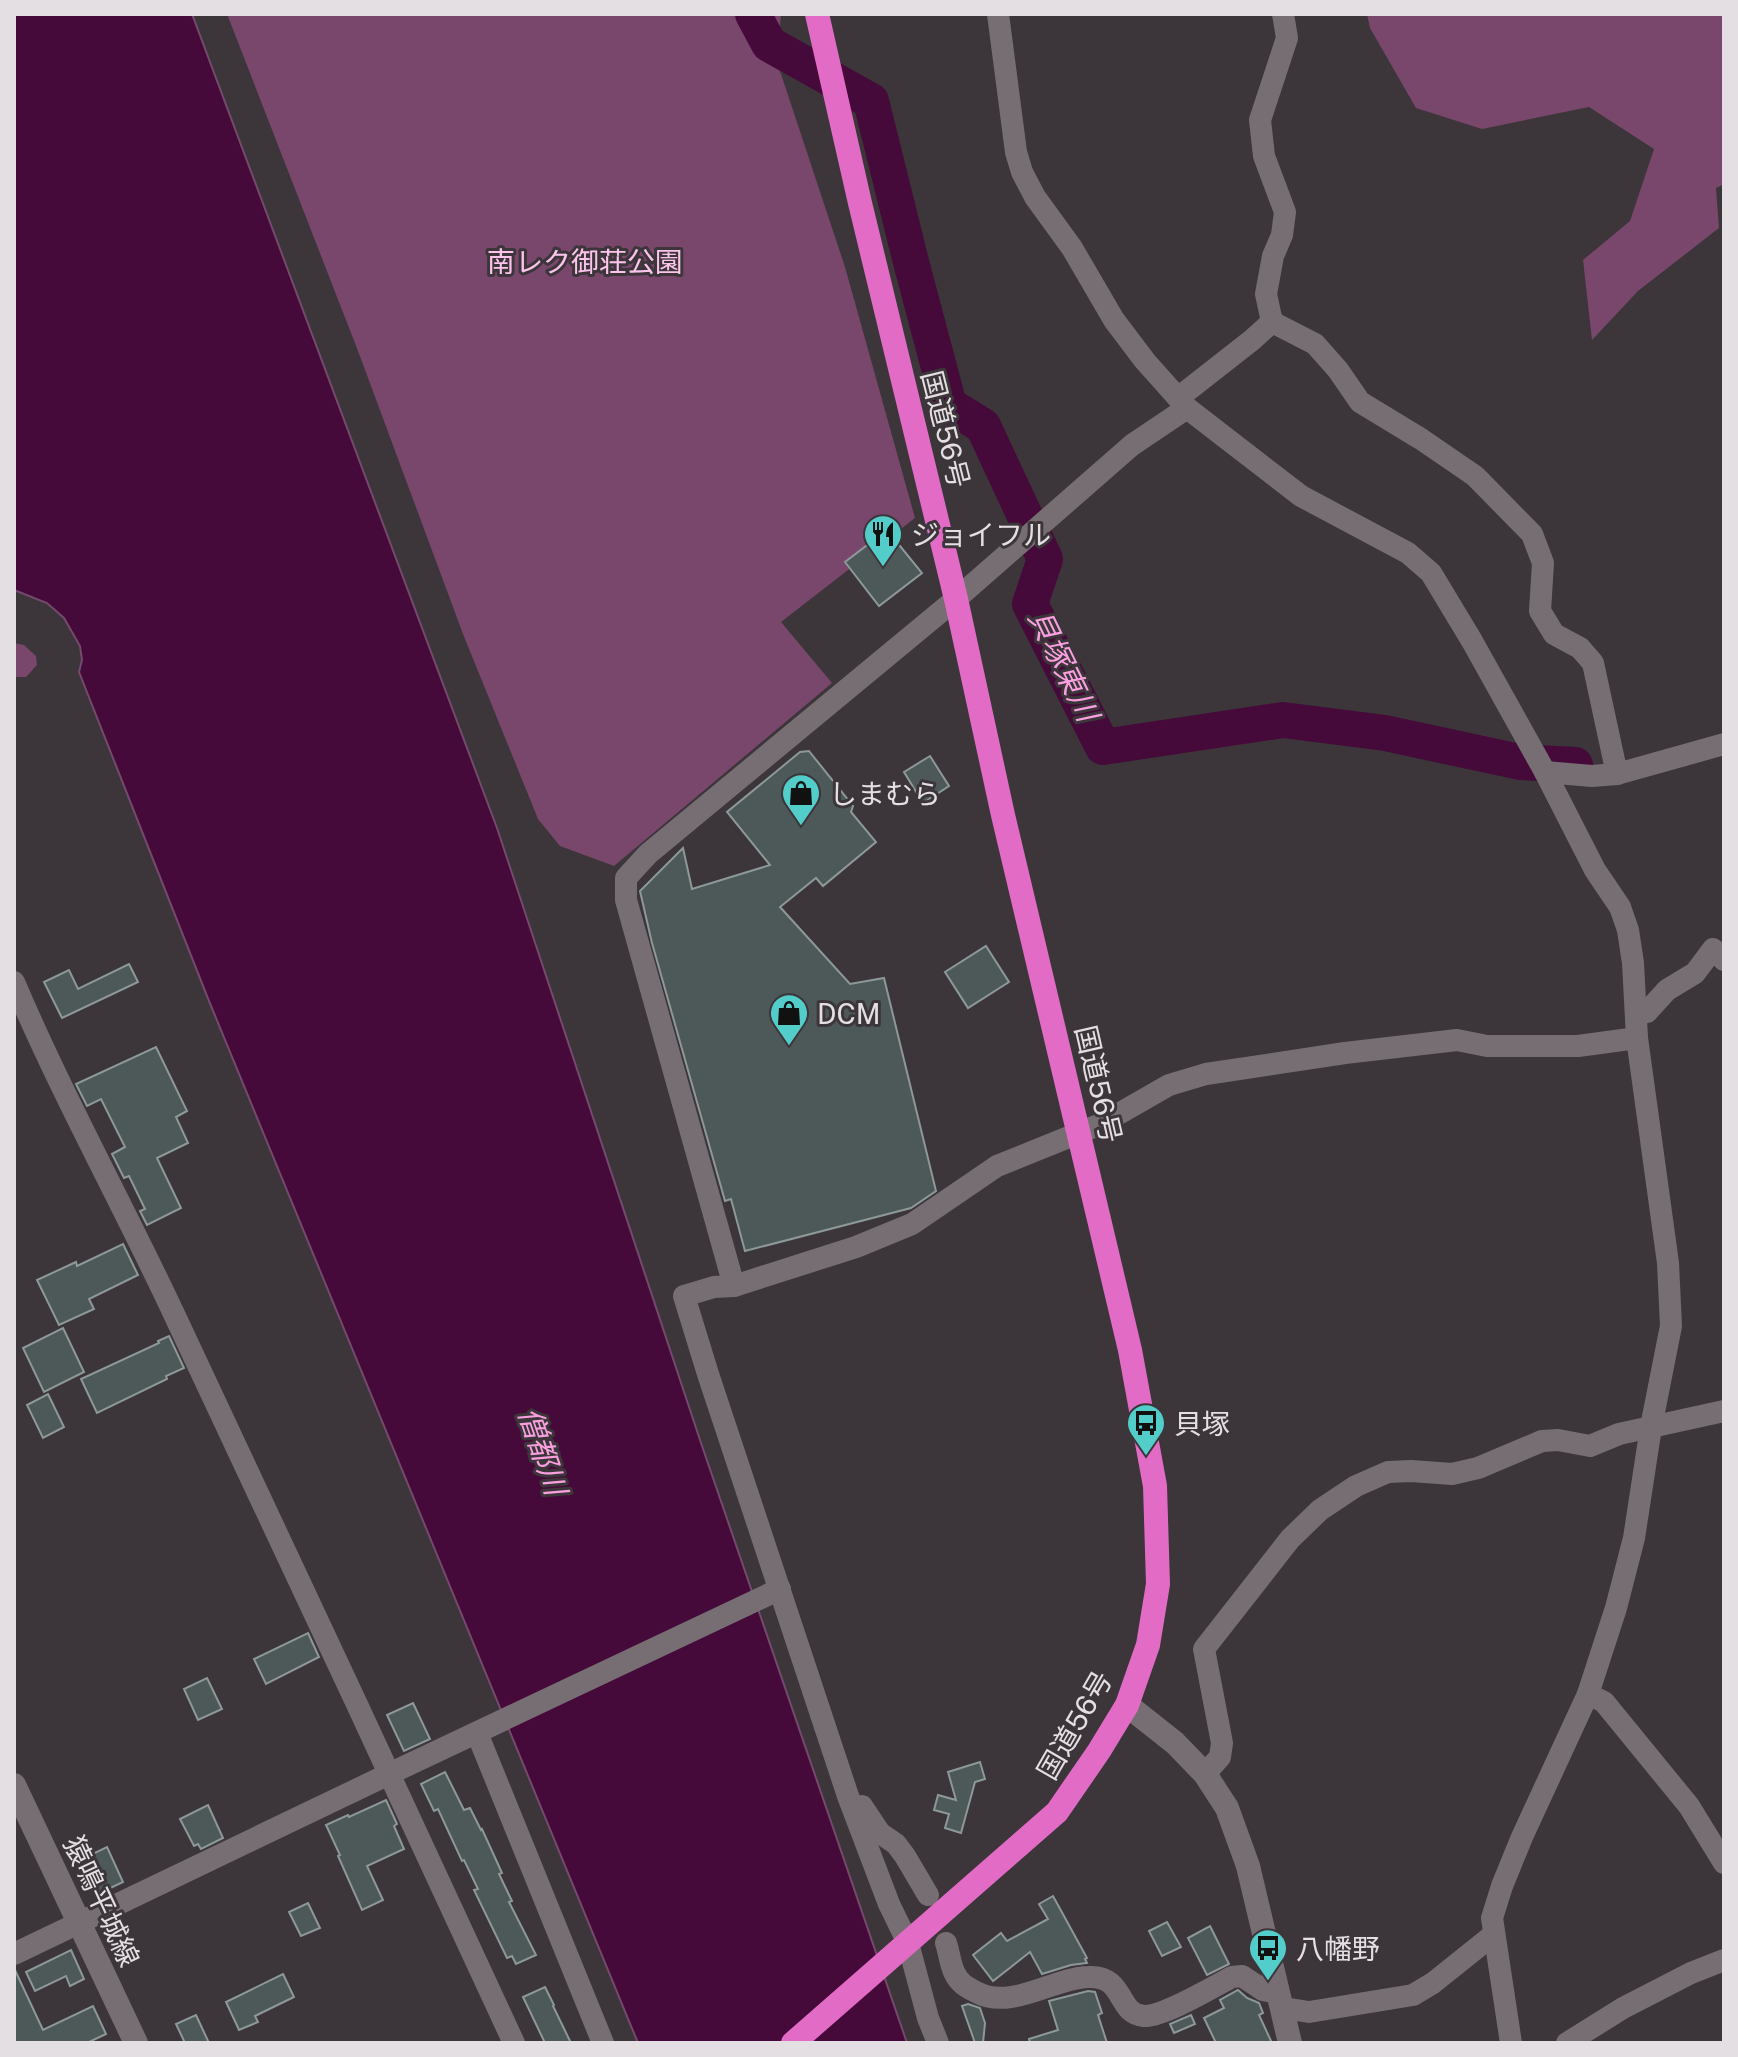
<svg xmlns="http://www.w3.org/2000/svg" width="1738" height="2057" viewBox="0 0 1738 2057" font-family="'Public Sans','Noto Sans JP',sans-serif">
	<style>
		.green { fill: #79476c }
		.water { fill: #450a39; stroke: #744a6c; stroke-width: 2 }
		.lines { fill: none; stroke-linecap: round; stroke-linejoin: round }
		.river { stroke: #450a39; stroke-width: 36 }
		.building { fill: #4d5858; stroke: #8d9898; stroke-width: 2 }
		.street { stroke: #776e74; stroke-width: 22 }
		.secondary { stroke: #776e74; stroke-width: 24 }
		.highway { stroke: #e26cc5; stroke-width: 24 }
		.labels { text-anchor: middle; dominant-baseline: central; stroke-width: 6; stroke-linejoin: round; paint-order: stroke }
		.park-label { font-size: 28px; fill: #fcc4eb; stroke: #3c353a }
		.street-label { font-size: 28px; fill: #e3dfe2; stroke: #3c353a }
		.poi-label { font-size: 28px; fill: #e3dfe2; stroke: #3c353a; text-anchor: start }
		.water-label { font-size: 30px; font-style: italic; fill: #f99fe0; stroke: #3c353a }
	</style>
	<rect width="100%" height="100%" fill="#3c353a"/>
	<g class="green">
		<polygon points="227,14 781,14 777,62 845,267 915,518 781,622 832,683 614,866 560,846 538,819 463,634 358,351"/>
		<polygon points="1367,14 1724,14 1724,184 1716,188 1719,228 1638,291 1592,340 1583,260 1630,221 1654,149 1589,107 1482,129 1416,108 1370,28"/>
		<polygon points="14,643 24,645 36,656 37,665 26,677 14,677"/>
	</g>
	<polygon class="water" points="14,14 192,14 497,828 701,1443 907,2043 638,2043 209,1001 79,672 82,660 80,646 64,618 47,603 14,590"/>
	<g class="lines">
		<polyline class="river" points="753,14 769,44 871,101 911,262 949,405 983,426 1045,559 1030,604 1103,747 1283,720 1385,733 1520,762 1575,765"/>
	</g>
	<g class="building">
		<polygon points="887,530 922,573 879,606 845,562"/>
		<polygon points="809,751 853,806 851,812 876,842 823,886 816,878 780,907 850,984 884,978 936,1191 911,1208 745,1251 731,1199 725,1201 652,943 640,891 683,848 692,889 770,865 727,812 800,752"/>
		<polygon points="930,756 949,786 923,803 904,772"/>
		<polygon points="986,946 1009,982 968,1008 945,972"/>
		<polygon points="129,964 138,982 62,1018 44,982 69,970 78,989"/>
		<polygon points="156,1047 187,1111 176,1117 188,1143 157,1158 181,1208 147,1225 140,1211 145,1209 129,1176 124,1178 112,1154 125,1147 101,1099 87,1106 76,1084"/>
		<polygon points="123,1244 138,1275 89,1299 94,1309 59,1325 37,1280 76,1262 77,1266"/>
		<polygon points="63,1328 84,1372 44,1392 23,1348"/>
		<polygon points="169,1336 184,1368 166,1376 167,1379 97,1413 81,1379 159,1343 158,1341"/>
		<polygon points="48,1394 64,1427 43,1438 27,1405"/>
		<polygon points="308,1633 319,1657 266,1684 254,1659"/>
		<polygon points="207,1678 222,1709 198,1720 184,1689"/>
		<polygon points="413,1703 430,1739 404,1751 387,1715"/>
		<polygon points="980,1762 985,1779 975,1782 961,1833 945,1828 949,1814 934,1810 938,1795 956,1800 948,1772"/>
		<polygon points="445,1772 464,1810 470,1808 481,1830 482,1829 502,1873 499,1874 512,1901 509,1902 536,1955 516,1964 512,1956 507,1958 474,1890 478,1889 464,1860 462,1861 438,1809 434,1811 421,1784"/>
		<polygon points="386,1800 397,1824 394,1826 404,1849 367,1866 383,1900 362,1910 338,1856 340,1855 326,1825 348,1815 349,1817"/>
		<polygon points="208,1805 223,1838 201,1849 198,1844 194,1846 180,1819"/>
		<polygon points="107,1847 123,1882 98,1894 82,1859"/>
		<polygon points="1053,1896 1087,1958 1085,1959 1087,1963 1071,1965 1042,1974 1030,1952 993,1981 973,1955 1001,1933 1007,1941 1048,1919 1039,1904"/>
		<polygon points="308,1903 320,1928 301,1936 289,1912"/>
		<polygon points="1167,1922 1181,1947 1162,1956 1149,1931"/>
		<polygon points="1210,1926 1229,1964 1207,1975 1188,1938"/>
		<polygon points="71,1950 84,1979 70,1986 66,1976 35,1991 26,1972"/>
		<polygon points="14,1968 43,2030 93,2006 106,2034 87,2043 14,2043"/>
		<polygon points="283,1974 294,1997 255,2016 258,2022 239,2030 226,2002"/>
		<polygon points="545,1987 554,2005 553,2006 571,2043 545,2043 523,1997"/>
		<polygon points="1238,1990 1247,1998 1259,2003 1263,2013 1259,2015 1272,2043 1216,2043 1204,2018 1224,2008 1220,2000"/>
		<polygon points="1088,1991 1095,1992 1102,2013 1098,2015 1107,2043 1030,2043 1029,2039 1058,2030 1049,2001"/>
		<polygon points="968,2004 980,2008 985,2023 983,2043 975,2043 962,2006"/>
		<polygon points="196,2015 209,2043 185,2043 176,2024"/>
		<polygon points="1191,2015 1195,2024 1174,2033 1170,2024"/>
	</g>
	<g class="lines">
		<g class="street">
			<polyline points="998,14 1016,152 1022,172 1035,197 1072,248 1114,320 1145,361 1187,408 1301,496 1408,553 1431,573 1472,641 1545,772 1595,870 1620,907 1628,930 1633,963 1637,1038 1668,1263 1671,1326 1651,1427 1634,1538 1616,1608 1588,1694 1522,1837 1502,1886 1492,1918 1511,2043"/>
			<polyline points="1272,322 1315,344 1338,370 1360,402 1421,439 1475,476 1532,534 1543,563 1540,611 1554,634 1580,648 1593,663 1617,774"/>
			<polyline points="1272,322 1266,294 1273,256 1282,235 1285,212 1264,156 1260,120 1287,38 1283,14"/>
			<polyline points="1178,398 1252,340 1272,322"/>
			<polyline points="1545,772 1592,776 1617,774 1724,744"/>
			<path d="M14,982C62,1095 122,1203 174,1314C289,1556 401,1800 514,2043"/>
			<polyline points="1637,1014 1647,1012 1667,990 1695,973 1713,949 1724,960"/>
			<polyline points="734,1286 626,900 626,878 648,854 956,599 1132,445 1187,408"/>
			<polyline points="1588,1694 1604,1702 1689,1806 1724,1863"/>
			<polyline points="477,1733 603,2043"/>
			<polyline points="1205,1774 1220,1757 1222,1743 1204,1649 1290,1539 1320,1510 1356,1486 1388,1472 1411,1471 1452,1474 1478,1468 1542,1441 1558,1440 1590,1446 1619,1434 1724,1411"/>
			<polyline points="862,1806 880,1833 896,1844 905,1856 928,1895"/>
			<path d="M946,1943C949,1952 950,1963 954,1972C959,1983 966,1987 976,1992C1011,2011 1053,1978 1088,1977C1126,1975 1116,2014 1144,2016C1163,2017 1213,1987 1232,1977L1242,1976L1263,1990L1278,1993"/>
			<polyline points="14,1954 389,1774 780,1589"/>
			<polyline points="1282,2010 1290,2009 1309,2012 1413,1995 1433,1983 1493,1935"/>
			<polyline points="938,2043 928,2018 908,1943 889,1904 848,1796 708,1374 684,1296 714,1287 734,1286 856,1247 912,1224 997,1166 1101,1124 1169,1085 1206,1074 1345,1053 1457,1040 1487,1046 1578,1046 1637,1038"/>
			<polyline points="1567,2043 1623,2008 1691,1973 1724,1960"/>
		</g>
		<g class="secondary">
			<polyline points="1127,1705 1175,1743 1205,1774 1227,1808 1248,1866 1290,2043"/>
			<polyline points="14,1785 136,2043"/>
		</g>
		<polyline class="highway" points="793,2043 1057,1812 1099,1751 1127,1705 1148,1645 1158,1584 1155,1486 1130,1350 1003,815 956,599 860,203 817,14"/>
	</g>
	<defs>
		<g id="restaurant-pin" transform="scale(2)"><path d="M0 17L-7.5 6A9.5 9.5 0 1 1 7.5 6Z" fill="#53cdca" stroke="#3c353a"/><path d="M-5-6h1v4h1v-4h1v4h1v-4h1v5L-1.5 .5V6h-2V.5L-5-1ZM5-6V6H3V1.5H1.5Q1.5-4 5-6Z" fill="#111"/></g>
		<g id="shop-pin" transform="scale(2)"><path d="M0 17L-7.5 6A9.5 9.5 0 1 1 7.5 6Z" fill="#53cdca" stroke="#3c353a"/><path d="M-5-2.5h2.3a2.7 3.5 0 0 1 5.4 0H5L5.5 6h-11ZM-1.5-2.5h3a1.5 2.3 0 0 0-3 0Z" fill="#111"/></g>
		<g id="bus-pin" transform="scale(2)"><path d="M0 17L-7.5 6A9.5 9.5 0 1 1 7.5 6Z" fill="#53cdca" stroke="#3c353a"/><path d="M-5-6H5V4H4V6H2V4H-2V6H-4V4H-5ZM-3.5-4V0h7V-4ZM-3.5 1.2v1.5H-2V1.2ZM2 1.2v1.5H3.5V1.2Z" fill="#111"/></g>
	</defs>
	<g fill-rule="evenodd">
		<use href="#restaurant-pin" x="883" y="534"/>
		<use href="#shop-pin" x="801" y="793"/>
		<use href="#shop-pin" x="789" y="1013"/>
		<use href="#bus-pin" x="1146" y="1423"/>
		<use href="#bus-pin" x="1268" y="1948"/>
	</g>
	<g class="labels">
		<g class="park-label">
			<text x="585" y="261">南レク御荘公園</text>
		</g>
		<g class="street-label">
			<text transform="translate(946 429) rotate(76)">国道56号</text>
			<text transform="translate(1099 1084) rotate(77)">国道56号</text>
			<text transform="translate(1074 1725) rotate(-60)">国道56号</text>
			<text transform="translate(102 1901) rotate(65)">猿鳴平城線</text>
		</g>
		<g class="poi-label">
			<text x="911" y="534">ジョイフル</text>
			<text x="829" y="793">しまむら</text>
			<text x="817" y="1013">DCM</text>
			<text x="1174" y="1423">貝塚</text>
			<text x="1296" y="1948">八幡野</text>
		</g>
		<g class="water-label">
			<text transform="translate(1064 665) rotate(64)">貝塚東川</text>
			<text transform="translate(543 1451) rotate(71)">僧都川</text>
		</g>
	</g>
	<rect width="1738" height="2057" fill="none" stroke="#e3dfe2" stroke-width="32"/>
</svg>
